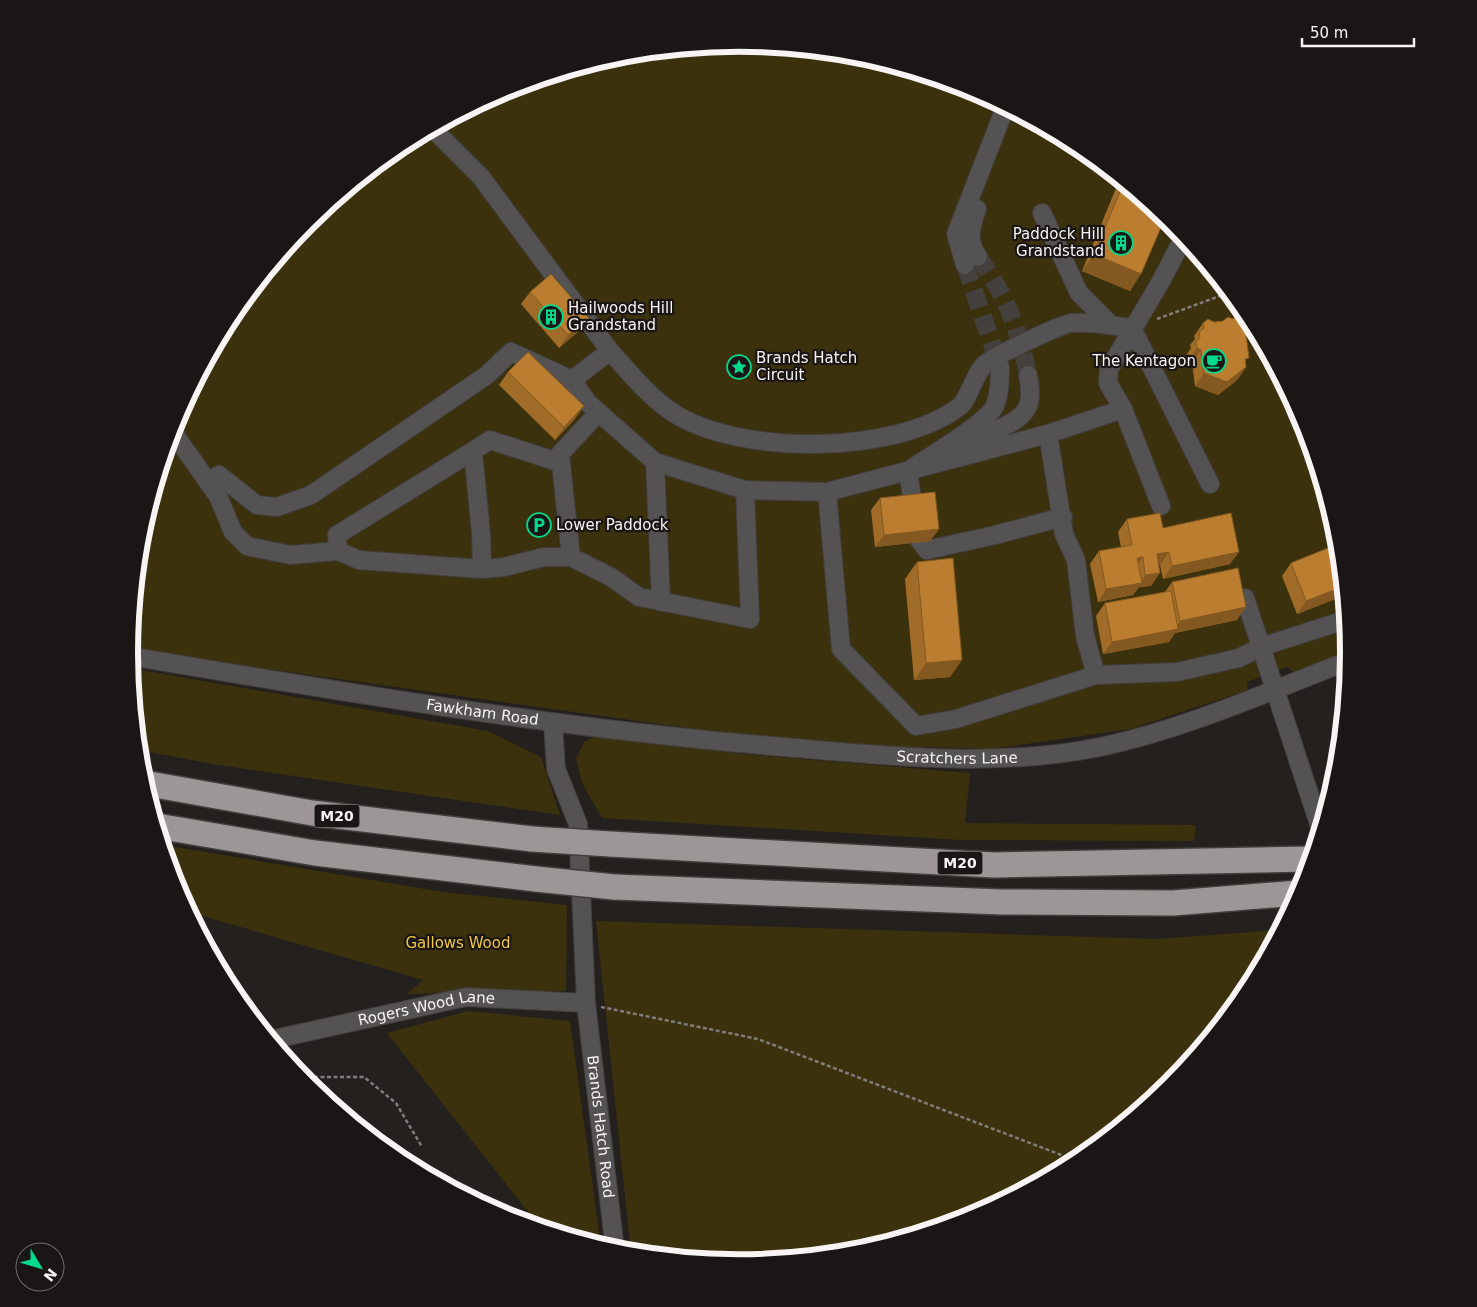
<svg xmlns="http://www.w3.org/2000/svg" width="1477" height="1307" viewBox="0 0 1477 1307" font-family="'DejaVu Sans',sans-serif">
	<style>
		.green { fill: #3c310d }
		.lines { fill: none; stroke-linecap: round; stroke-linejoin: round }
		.minor-tunnel { stroke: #43403e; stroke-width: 18; stroke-dasharray: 18 9; stroke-linecap: butt }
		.minor-casing { stroke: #413e3c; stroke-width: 20 }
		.highway-casing { stroke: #413e3c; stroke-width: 28 }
		.path { stroke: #807d7c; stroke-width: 2.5; stroke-dasharray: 4 2.5; stroke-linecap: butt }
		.minor { stroke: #545252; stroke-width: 18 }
		.highway { stroke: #9c9796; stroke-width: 25 }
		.highway-bridge-casing { stroke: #413e3c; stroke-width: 28; stroke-linecap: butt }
		.highway-bridge { stroke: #9c9796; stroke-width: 25 }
		.wall { fill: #a16c28 }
		.shaded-wall { fill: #835821 }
		.building { fill: #bb7d2f; stroke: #835821 }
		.labels { text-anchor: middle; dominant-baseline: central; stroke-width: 4.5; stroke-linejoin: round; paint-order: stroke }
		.shield { fill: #1a1615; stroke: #b5b1b0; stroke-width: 1 }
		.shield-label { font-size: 14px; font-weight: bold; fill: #f7f4f3 }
		.poi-label { font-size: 15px; fill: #f7f4f3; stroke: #1a1615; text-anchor: start }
		.street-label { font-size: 15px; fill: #f7f4f3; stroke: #1a1615 }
		.park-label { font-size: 15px; fill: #efc645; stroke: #1a1615 }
		.rim { fill: none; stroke: #f7f4f3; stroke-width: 6 }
	</style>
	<rect width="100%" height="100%" fill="#23201e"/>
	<g class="green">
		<polygon points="739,44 858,56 972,90 1077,147 1170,223 1246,315 1302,420 1337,535 1348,654 1306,670 1293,672 1288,667 1247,682 1248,690 1130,729 992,749 928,747 912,750 906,747 861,746 694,729 168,655 129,646 141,534 175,420 232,315 308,222 400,146 505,90 620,55"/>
		<polygon points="130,668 488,731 541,757 560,815 218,765 138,750"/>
		<polygon points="599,735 742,754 970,773 965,823 1196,825 1194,841 961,840 602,818 582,783 576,758 585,741"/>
		<polygon points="163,845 443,892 567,905 566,991 407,994 423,980 189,912 175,887"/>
		<polygon points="596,921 1157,939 1279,930 1245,992 1169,1085 1077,1161 972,1217 857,1252 738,1263 631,1253"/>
		<polygon points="468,1011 570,1021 601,1246 540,1227 387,1033"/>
	</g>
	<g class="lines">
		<g class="minor-tunnel">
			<path d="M978,257C1006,295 1019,329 1028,375"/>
			<polyline points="965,265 1000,367"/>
		</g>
		<g class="minor-casing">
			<g id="minor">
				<polyline points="433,129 481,177 610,351"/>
				<path d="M977,209C971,227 966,240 978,257"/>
				<polyline points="1042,213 1079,293 1111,325"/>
				<polyline points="965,265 956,234 1005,108"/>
				<path d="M1000,367C1000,380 1000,398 993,409C980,427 928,457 908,471L918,538L927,550L995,535L1063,517"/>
				<path d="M572,380L610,351C629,372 648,396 672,412C738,456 895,455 959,407C968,401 974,375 984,365C990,358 1063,323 1072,323C1091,321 1113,326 1132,328L1210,484"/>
				<polyline points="1123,409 1161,506"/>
				<polyline points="172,431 218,496 233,532 247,546 290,555 338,551"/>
				<polyline points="1048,434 1064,534 1076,560 1085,636 1096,675 1177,672 1239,658 1261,647 1345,620"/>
				<path d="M958,442C978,436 1023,426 1029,403C1031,393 1030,384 1028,375"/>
				<polyline points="473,451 337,535 338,551 359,560 482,569 504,567 544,557 571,557 611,577 639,597 750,619 745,490"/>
				<polyline points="655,462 661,602"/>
				<polyline points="208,482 219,475 257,505 277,507 311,495 487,375 511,352 572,380 588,403 655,462 745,490 827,492 1048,434 1123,409 1108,383 1109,369 1160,283 1183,239"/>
				<polyline points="827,492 841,649 916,726 956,719 1096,675"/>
				<polyline points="571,557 560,454 598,413"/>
				<polyline points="482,569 481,533 473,451 490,440 561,463"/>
				<polyline points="1245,598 1320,827"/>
				<path id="s1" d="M129,656C347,693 564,729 784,747C886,756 999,768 1100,747C1185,729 1267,692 1348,661"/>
				<path id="s2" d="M553,723L556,769L578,824L586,1003L615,1250"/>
				<path id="s3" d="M270,1040L466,997L586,1003"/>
			</g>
		</g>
		<g class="highway-casing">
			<g id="highway">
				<polyline points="144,783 312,813 532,839"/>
				<polyline points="157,826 315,853 536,879"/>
				<polyline points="610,844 994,865 1310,859"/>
				<polyline points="614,887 1002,902 1173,903 1298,893"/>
			</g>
		</g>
		<g class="path">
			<polyline points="1157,319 1228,293"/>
			<polyline points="601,1007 758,1039 1077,1161"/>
			<polyline points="301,1077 364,1077 396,1103 422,1147"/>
		</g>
		<use href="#minor" class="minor"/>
		<use href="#highway" class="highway"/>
		<g class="highway-bridge-casing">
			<g id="highway-bridge">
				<polyline points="532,839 610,844"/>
				<polyline points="536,879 614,887"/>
			</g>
		</g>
		<use href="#highway-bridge" class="highway-bridge"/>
	</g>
	<g class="wall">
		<polygon points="1119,181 1165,218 1130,291 1082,271"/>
		<polygon points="530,292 580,330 559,348 521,304"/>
		<polygon points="1214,322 1244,323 1250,332 1246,337 1246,367 1237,380 1218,395 1195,386 1192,362 1188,361 1187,354 1191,348 1190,345 1195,339 1194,336 1203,323"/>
		<polygon points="508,372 575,419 555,440 499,385"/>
		<polygon points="880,498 939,529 930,541 875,547 871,510"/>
		<polygon points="1127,519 1163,528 1230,564 1163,579 1160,565 1159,565 1151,586 1139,587 1133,595 1098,602 1090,564 1099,551 1121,547 1118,532"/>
		<polygon points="1338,544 1343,596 1297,614 1282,576 1291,563"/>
		<polygon points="917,562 950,677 914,680 905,579"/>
		<polygon points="1172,582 1237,620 1175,633 1169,642 1103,654 1096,616 1105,603 1165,592"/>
	</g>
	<g class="shaded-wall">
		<polygon points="1094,254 1141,274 1130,291 1082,271"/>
		<polygon points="589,318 580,330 559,348 568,335"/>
		<polygon points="1197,348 1201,350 1192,362 1188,361"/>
		<polygon points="1246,367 1237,380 1218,395 1195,386 1204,373"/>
		<polygon points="584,406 575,419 555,440 564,427"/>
		<polygon points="939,529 930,541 875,547 884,535"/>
		<polygon points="1169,552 1160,565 1148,567 1157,554"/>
		<polygon points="1239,552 1230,564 1163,579 1172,566"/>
		<polygon points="1143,557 1134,570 1137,558"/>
		<polygon points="1160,573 1151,586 1139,587 1133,595 1098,602 1106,589 1140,583 1145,575"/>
		<polygon points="1342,587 1343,596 1297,614 1306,601"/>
		<polygon points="1246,607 1237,620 1175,633 1169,642 1103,654 1112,642 1174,630 1180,621"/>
		<polygon points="962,660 950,677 914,680 926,663"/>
	</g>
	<g class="building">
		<polygon points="1123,184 1165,218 1141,274 1094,254"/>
		<polygon points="551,274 589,318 568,335 530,292"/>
		<polygon points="1237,315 1243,318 1244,323 1249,325 1250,332 1246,335 1249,358 1245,359 1246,367 1227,382 1204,373 1201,350 1197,348 1196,341 1200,338 1199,332 1204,328 1203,323 1208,319 1214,322 1223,321 1228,317 1233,319"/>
		<polygon points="528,352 584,406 564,427 508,372"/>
		<polygon points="935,492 939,529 884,535 880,498"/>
		<polygon points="1160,513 1163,528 1231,513 1239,552 1172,566 1169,552 1157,554 1160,573 1145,575 1143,557 1137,558 1142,583 1106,589 1099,551 1132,545 1127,519"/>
		<polygon points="1338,544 1342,587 1306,601 1291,563"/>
		<polygon points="953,558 962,660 926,663 917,562"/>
		<polygon points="1238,568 1246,607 1180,621 1172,582"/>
		<polygon points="1171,591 1178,629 1112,642 1105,603"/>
	</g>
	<defs>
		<g id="building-ring" transform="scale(1.25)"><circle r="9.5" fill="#1a1615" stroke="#05d98b" stroke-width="1.5"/><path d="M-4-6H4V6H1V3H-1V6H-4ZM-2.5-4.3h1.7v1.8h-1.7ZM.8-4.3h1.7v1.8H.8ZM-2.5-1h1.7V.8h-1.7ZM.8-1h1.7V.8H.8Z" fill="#05d98b"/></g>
		<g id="cafe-ring" transform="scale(1.25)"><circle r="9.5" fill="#1a1615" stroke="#05d98b" stroke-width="1.5"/><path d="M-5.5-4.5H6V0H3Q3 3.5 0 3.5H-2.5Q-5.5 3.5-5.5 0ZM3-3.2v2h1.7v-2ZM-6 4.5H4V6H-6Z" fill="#05d98b"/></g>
		<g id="sight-ring" transform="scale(1.25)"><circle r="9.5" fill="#1a1615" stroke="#05d98b" stroke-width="1.5"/><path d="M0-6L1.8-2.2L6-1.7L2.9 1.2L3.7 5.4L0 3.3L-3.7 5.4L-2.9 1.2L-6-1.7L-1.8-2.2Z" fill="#05d98b"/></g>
		<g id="parking-ring" transform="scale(1.25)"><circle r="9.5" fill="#1a1615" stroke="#05d98b" stroke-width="1.5"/><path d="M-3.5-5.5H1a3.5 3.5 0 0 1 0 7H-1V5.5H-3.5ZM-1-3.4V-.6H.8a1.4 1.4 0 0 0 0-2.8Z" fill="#05d98b"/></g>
	</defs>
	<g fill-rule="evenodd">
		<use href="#building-ring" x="1121" y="243"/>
		<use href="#building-ring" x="551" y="317"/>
		<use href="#cafe-ring" x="1214" y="361"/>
		<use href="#sight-ring" x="739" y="367"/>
		<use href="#parking-ring" x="539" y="525"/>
	</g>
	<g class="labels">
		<g class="shield">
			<rect x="314.5" y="804.5" width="45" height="23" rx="4"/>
			<rect x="937.5" y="851.5" width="45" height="23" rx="4"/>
		</g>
		<g class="shield-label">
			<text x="337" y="816">M20</text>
			<text x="960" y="863">M20</text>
		</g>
		<g class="poi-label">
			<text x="1104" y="234" text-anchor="end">Paddock Hill<tspan x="1104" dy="17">Grandstand</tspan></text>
			<text x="568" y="308">Hailwoods Hill<tspan x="568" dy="17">Grandstand</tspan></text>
			<text x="756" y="358">Brands Hatch<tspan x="756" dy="17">Circuit</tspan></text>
			<text x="1196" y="361" text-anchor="end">The Kentagon</text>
			<text x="556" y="525">Lower Paddock</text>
		</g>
		<g class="street-label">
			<text stroke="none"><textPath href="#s1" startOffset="358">Fawkham Road</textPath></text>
			<text stroke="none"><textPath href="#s1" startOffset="835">Scratchers Lane</textPath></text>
			<text stroke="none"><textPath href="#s3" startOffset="160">Rogers Wood Lane</textPath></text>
			<text stroke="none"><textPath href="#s2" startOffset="409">Brands Hatch Road</textPath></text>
		</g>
		<g class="park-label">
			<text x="458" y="943">Gallows Wood</text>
		</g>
	</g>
	<path d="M0 0H1477V1307H0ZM138 653a601 601 0 1 1 1202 0a601 601 0 1 1-1202 0Z" fill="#1a1615" fill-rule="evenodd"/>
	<path class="rim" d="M138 653a601 601 0 1 1 1202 0a601 601 0 1 1-1202 0Z"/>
	<g transform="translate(40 1267) rotate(128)"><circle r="24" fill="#1a1615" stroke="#726f6e"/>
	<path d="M0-4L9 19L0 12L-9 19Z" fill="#05d98b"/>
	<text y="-8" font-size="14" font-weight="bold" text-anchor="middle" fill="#f7f4f3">N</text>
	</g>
	<path d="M1302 38v8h112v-8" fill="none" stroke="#f7f4f3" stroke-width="2.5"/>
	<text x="1310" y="38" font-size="15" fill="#f7f4f3" stroke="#1a1615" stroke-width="4" paint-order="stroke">50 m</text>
</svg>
